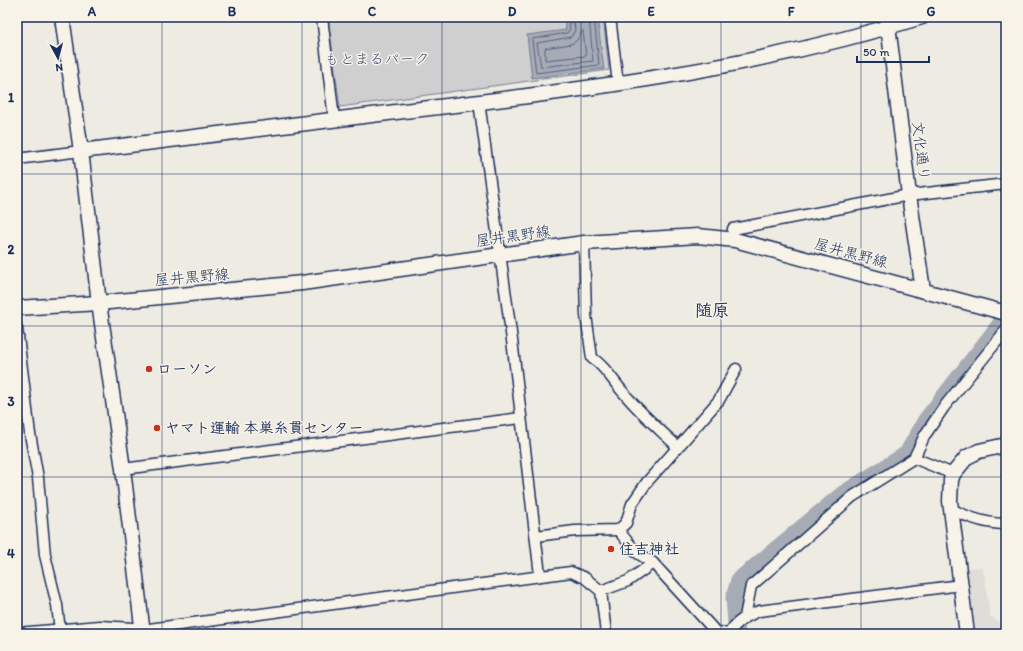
<svg xmlns="http://www.w3.org/2000/svg" width="1023" height="651" viewBox="0 0 1023 651" font-family="Itim,'Klee One',sans-serif">
	<style>
		.built { fill: #deddd8 }
		.green { fill: #cfcfcf; stroke: #757f96 }
		.water { fill: #a6abb5; stroke: #6e7992 }
		.lines { fill: none; stroke-linecap: round; stroke-linejoin: round }
		.shore { stroke: #536181; stroke-width: 1 }
		.river { stroke: #a6abb5; stroke-width: 17 }
		.street-casing { stroke: #1b2f5e; stroke-width: 13 }
		.secondary-casing { stroke: #1b2f5e; stroke-width: 17 }
		.street { stroke: #f7f3e8; stroke-width: 10 }
		.secondary { stroke: #f7f3e8; stroke-width: 14 }
		.grid { fill: none; stroke: #1b2f5e; stroke-width: 1; stroke-opacity: 0.55 }
		.poi-dot { fill: #c8321e; stroke: #f7f3e8; stroke-width: 1.5 }
		.labels { text-anchor: middle; dominant-baseline: central; stroke-width: 3; stroke-linejoin: round; paint-order: stroke }
		.park-label { font-size: 15px; fill: #3f4f75; stroke: #f7f3e8 }
		.street-label { font-size: 15px; fill: #1b2f5e; stroke: #f7f3e8 }
		.poi-label { font-size: 15px; font-weight: bold; fill: #1b2f5e; stroke: #f7f3e8; text-anchor: start }
		.quarter-label { font-size: 17px; font-weight: bold; fill: #1b2f5e; stroke: #f7f3e8 }
		.neatline { fill: none; stroke: #1b2f5e; stroke-width: 1.5 }
		.grid-label { font-size: 13px; text-anchor: middle; font-weight: bold; fill: #1b2f5e }
	</style>
	<rect width="100%" height="100%" fill="#eeebe2"/>
	<filter id="ink" filterUnits="userSpaceOnUse"><feTurbulence type="fractalNoise" baseFrequency=".025" numOctaves="2"/><feDisplacementMap in="SourceGraphic" scale="8" xChannelSelector="R" yChannelSelector="G"/><feConvolveMatrix kernelMatrix="1 2 1 2 8 2 1 2 1" color-interpolation-filters="sRGB"/></filter>
	<g filter="url(#ink)">
		<polygon class="built" points="983,567 990,616 1006,627 1006,634 974,634 965,568"/>
		<polygon class="green" points="328,17 603,17 609,70 340,107"/>
		<polygon class="water" points="564,17 597,17 604,69 532,78 527,35 566,30"/>
		<g class="lines">
			<g class="shore">
				<polyline points="568,17 570,29 567,33 532,39 536,73 599,65 594,17"/>
				<polyline points="573,17 575,30 571,37 537,43 541,67 593,61 589,17"/>
				<polygon points="583,31 586,56 545,60 545,48 571,44 576,41"/>
			</g>
			<polyline class="river" points="737,634 734,598 739,580 843,494 907,454 926,420 1006,317"/>
			<g class="street-casing">
				<g id="street">
					<polyline points="322,17 334,119"/>
					<polyline points="610,17 618,84"/>
					<polyline points="479,102 512,340 540,575"/>
					<polyline points="17,159 81,151"/>
					<polyline points="732,239 733,229 909,195 1006,184"/>
					<polyline points="17,328 30,434 38,478 45,555 57,605 60,631"/>
					<polyline points="678,447 719,400 736,369"/>
					<polyline points="914,458 953,474"/>
					<polyline points="123,469 521,418"/>
					<path d="M951,509C967,517 988,524 1006,524"/>
					<polyline points="618,530 636,552 653,563 715,631 727,634"/>
					<path d="M536,536L575,531L618,530L626,523L632,504L647,482L678,447C659,429 639,412 623,392C612,380 606,367 592,358L586,315L584,243"/>
					<polyline points="601,591 628,581 653,563"/>
					<polyline points="745,617 751,586 852,497 914,458 925,435 944,407 1006,330"/>
					<polyline points="17,633 100,626 149,629 571,572 585,578 601,591 606,634"/>
					<path d="M729,634C735,622 747,616 759,611L961,585"/>
				</g>
			</g>
			<g class="secondary-casing">
				<g id="secondary">
					<polyline points="62,17 81,151 99,303 123,469 143,634"/>
					<polyline points="887,17 909,195 923,290"/>
					<path d="M81,151C189,138 296,124 404,111C579,91 753,69 922,17"/>
					<polyline points="17,308 99,303 302,283 584,243 698,236 735,240 1006,313"/>
					<polyline points="967,634 950,501 951,480 953,474 967,457 979,451 1006,445"/>
				</g>
			</g>
			<use href="#street" class="street"/>
			<use href="#secondary" class="secondary"/>
		</g>
	</g>
	<path class="grid" d="M162,17V634M302,17V634M442,17V634M581,17V634M721,17V634M861,17V634M17,174H1006M17,326H1006M17,477H1006"/>
	<g class="poi-dot">
		<circle cx="149" cy="369" r="4"/>
		<circle cx="157" cy="428" r="4"/>
		<circle cx="611" cy="549" r="4"/>
	</g>
	<g class="labels">
		<g class="park-label">
			<text x="377" y="59">もとまるパーク</text>
		</g>
		<g class="street-label">
			<text transform="translate(921 151) rotate(83)">文化通り</text>
			<text transform="translate(513 236) rotate(-8)">屋井黒野線</text>
			<text transform="translate(851 253) rotate(15)">屋井黒野線</text>
			<text transform="translate(192 277) rotate(-5)">屋井黒野線</text>
		</g>
		<g class="poi-label">
			<text x="157" y="369">ローソン</text>
			<text x="165" y="428">ヤマト運輸 本巣糸貫センター</text>
			<text x="619" y="549">住吉神社</text>
		</g>
		<g class="quarter-label">
			<text x="712" y="310">随原</text>
		</g>
	</g>
	<rect width="1023" height="651" fill="none" stroke="#f7f3e8" stroke-width="44"/>
	<g transform="translate(58 58) rotate(173)" stroke="#f7f3e8" stroke-width="3" paint-order="stroke">
	<path d="M0-3L7 15L0 10L-7 15Z" fill="#1b2f5e"/>
	<text y="-6" font-size="11" font-weight="bold" text-anchor="middle" fill="#1b2f5e">N</text>
	</g>
	<path d="M857 56v6h72v-6" fill="none" stroke="#1b2f5e" stroke-width="2"/>
	<text x="863" y="56" font-size="12" fill="#1b2f5e" stroke="#f7f3e8" stroke-width="3" paint-order="stroke">50 m</text>
	<rect x="22" y="22" width="979" height="607" class="neatline"/>
	<g class="grid-label">
		<text x="92" y="16">A</text>
		<text x="232" y="16">B</text>
		<text x="372" y="16">C</text>
		<text x="512" y="16">D</text>
		<text x="651" y="16">E</text>
		<text x="791" y="16">F</text>
		<text x="931" y="16">G</text>
		<text x="11" y="102">1</text>
		<text x="11" y="254">2</text>
		<text x="11" y="406">3</text>
		<text x="11" y="558">4</text>
	</g>
</svg>
